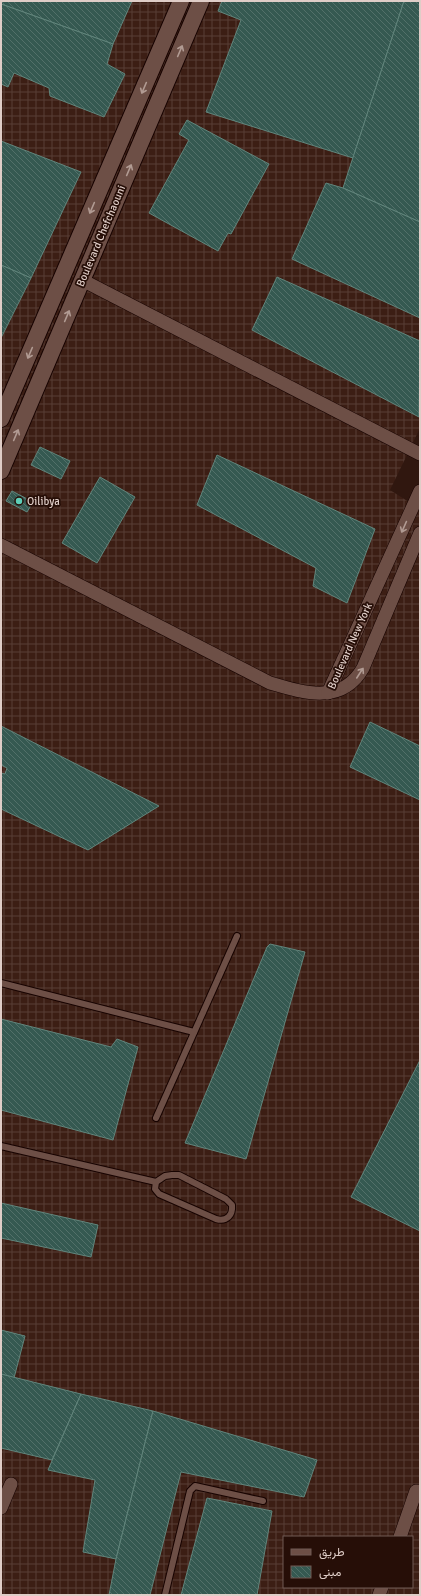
<svg xmlns="http://www.w3.org/2000/svg" width="421" height="1596" viewBox="0 0 421 1596" font-family="Signika,Vazirmatn,sans-serif">
	<style>
		.industrial { fill: url(#industrial-grid); fill-rule: evenodd }
		.building { fill: url(#building-back-hatch); stroke: #61857c }
		.lines { fill: none; stroke-linecap: round; stroke-linejoin: round }
		.service-casing { stroke: #170300; stroke-width: 8 }
		.minor-casing { stroke: #170300; stroke-width: 14 }
		.tertiary-casing { stroke: #170300; stroke-width: 18 }
		.service { stroke: #6d4f46; stroke-width: 6 }
		.minor { stroke: #6d4f46; stroke-width: 13 }
		.tertiary { stroke: #6d4f46; stroke-width: 16 }
		.oneway { stroke: #b19b93 }
		.poi-dot { fill: #5eceb7; stroke: #260e07; stroke-width: 1.5 }
		.labels { text-anchor: middle; dominant-baseline: central; stroke-width: 3.5; stroke-linejoin: round; paint-order: stroke }
		.street-label { font-size: 11px; fill: #dfcdc7; stroke: #260e07 }
		.poi-label { font-size: 11px; fill: #dfcdc7; stroke: #260e07; text-anchor: start }
	</style>
	<defs>
		<pattern id="industrial-grid" width="8" height="8" patternUnits="userSpaceOnUse"><rect width="8" height="8" fill="#3c1e14"/><path d="M0 4h8M4 0v8" fill="none" stroke="#583e35"/></pattern>
		<pattern id="building-back-hatch" width="6" height="6" patternUnits="userSpaceOnUse"><rect width="6" height="6" fill="#355951"/><path d="M-1 5l2 2M0 0l6 6M5-1l2 2" fill="none" stroke="#527069"/></pattern>
	</defs>
	<rect width="100%" height="100%" fill="#30170f"/>
	<path class="industrial" d="M1,1H420V428L390,490L420,509V1595H1ZM284,1537H412V1587H284Z"/>
	<g class="building">
		<polygon points="1,1 132,1 113,44 1,4"/>
		<polygon points="222,1 404,1 353,158 206,112 241,20 218,11"/>
		<polygon points="404,1 420,1 420,222 343,188"/>
		<polygon points="1,4 113,44 107,64 125,74 104,117 50,96 49,88 14,73 8,87 1,84"/>
		<polygon points="187,120 269,164 231,234 228,233 218,251 149,213 189,140 179,134"/>
		<polygon points="1,141 81,172 31,278 1,265"/>
		<polygon points="326,183 343,188 420,222 420,318 292,259"/>
		<polygon points="1,265 31,278 1,338"/>
		<polygon points="277,277 420,341 419,417 252,330"/>
		<polygon points="40,447 70,461 61,479 31,465"/>
		<polygon points="217,455 375,529 347,603 313,586 316,568 197,505"/>
		<polygon points="100,477 135,497 97,563 62,543"/>
		<polygon points="12,491 33,502 27,512 6,501"/>
		<polygon points="370,722 420,746 420,800 350,767"/>
		<polygon points="1,726 159,806 88,850 1,809 1,773 5,774 7,768 1,765"/>
		<polygon points="270,944 305,952 246,1159 185,1143 267,947"/>
		<polygon points="1,1019 111,1047 117,1039 138,1047 113,1140 1,1110"/>
		<polygon points="420,1060 420,1231 351,1197"/>
		<polygon points="1,1203 98,1225 91,1257 1,1238"/>
		<polygon points="1,1330 25,1336 14,1378 1,1374"/>
		<polygon points="1,1374 81,1394 52,1460 1,1448"/>
		<polygon points="81,1394 153,1411 116,1559 83,1552 95,1480 48,1470"/>
		<polygon points="153,1411 317,1460 304,1497 181,1472 150,1595 109,1595 116,1559"/>
		<polygon points="207,1498 272,1511 257,1595 181,1595"/>
	</g>
	<g class="lines">
		<g class="service-casing">
			<g id="service">
				<polyline points="1,983 194,1032"/>
				<polyline points="156,1118 237,936"/>
				<polyline points="1,1146 156,1182"/>
				<path d="M172,1175H179L226,1199L232,1205C233,1215 227,1222 216,1219L159,1194L155,1189L156,1182L165,1176Z"/>
				<polyline points="165,1595 190,1491 195,1486 263,1501"/>
			</g>
		</g>
		<g class="minor-casing">
			<g id="minor">
				<polyline points="82,280 420,454"/>
				<path d="M1,545L270,683C304,693 342,705 363,668L420,533"/>
				<polyline points="328,693 420,491"/>
				<polyline points="1,1508 11,1484"/>
				<polyline points="400,1537 416,1491"/>
				<polyline points="379,1595 382,1587"/>
			</g>
		</g>
		<g class="tertiary-casing">
			<g id="tertiary">
				<polyline points="1,419 181,1"/>
				<polyline points="1,471 201,1"/>
			</g>
		</g>
		<use href="#service" class="service"/>
		<use href="#minor" class="minor"/>
		<use href="#tertiary" class="tertiary"/>
	</g>
	<defs><path id="oneway-shaft" d="M-6 0H5M1.5-3L5.5 0L1.5 3" fill="none" stroke-width="1.6" stroke-linecap="round" stroke-linejoin="round"/></defs>
	<g class="oneway">
		<use href="#oneway-shaft" transform="translate(180 51) rotate(-67)"/>
		<use href="#oneway-shaft" transform="translate(144 88) rotate(113)"/>
		<use href="#oneway-shaft" transform="translate(129 170) rotate(-67)"/>
		<use href="#oneway-shaft" transform="translate(92 208) rotate(113)"/>
		<use href="#oneway-shaft" transform="translate(67 316) rotate(-67)"/>
		<use href="#oneway-shaft" transform="translate(30 353) rotate(113)"/>
		<use href="#oneway-shaft" transform="translate(16 435) rotate(-67)"/>
		<use href="#oneway-shaft" transform="translate(404 527) rotate(114)"/>
		<use href="#oneway-shaft" transform="translate(360 673) rotate(-57)"/>
	</g>
	<circle class="poi-dot" cx="19" cy="501" r="4"/>
	<g class="labels">
		<g class="street-label">
			<text transform="translate(101 236) rotate(-67)">Boulevard Chefchaouni</text>
			<text transform="translate(350 646) rotate(-66)">Boulevard New York</text>
		</g>
		<g class="poi-label">
			<text x="27" y="501">Oilibya</text>
		</g>
	</g>
	<rect width="421" height="1596" fill="none" stroke="#dfcdc7" stroke-width="4"/>
	<rect x="283" y="1536" width="130" height="52" fill="#260e07" stroke="#705a54"/>
	<rect x="291" y="1549" width="20" height="6" fill="#6d4f46" stroke="#705a54"/>
	<text x="319" y="1556" font-size="12" fill="#dfcdc7">طريق</text>
	<rect x="291" y="1566" width="20" height="12" fill="url(#building-back-hatch)" stroke="#705a54"/>
	<text x="319" y="1576" font-size="12" fill="#dfcdc7">مبنى</text>
</svg>
